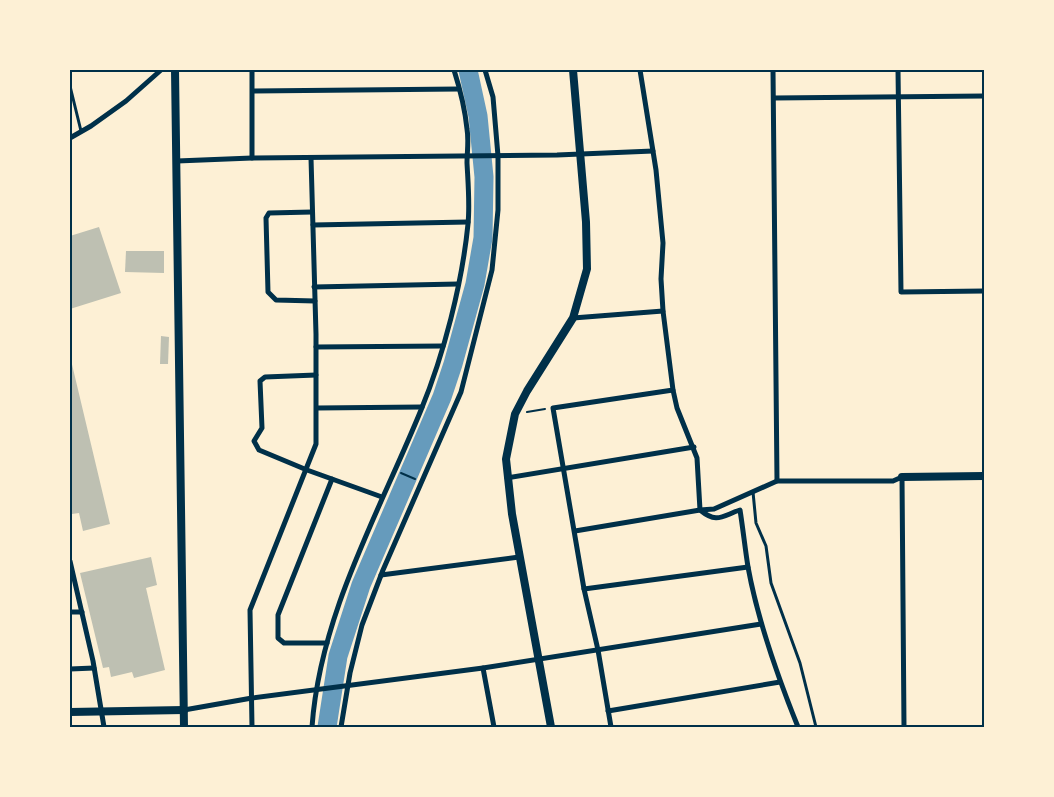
<svg xmlns="http://www.w3.org/2000/svg" width="1054" height="797" viewBox="0 0 1054 797" font-family="'DM Sans',sans-serif">
	<style>
		.lines { fill: none; stroke-linecap: round; stroke-linejoin: round }
		.river { stroke: #669bbc; stroke-width: 19 }
		.building { fill: #bec0b2 }
		.path { stroke: #003049; stroke-width: 2 }
		.service { stroke: #003049; stroke-width: 3 }
		.minor { stroke: #003049; stroke-width: 5 }
		.tertiary { stroke: #003049; stroke-width: 8 }
		.neatline { fill: none; stroke: #003049; stroke-width: 2 }
	</style>
	<rect width="100%" height="100%" fill="#fdf0d5"/>
	<g class="lines">
		<polyline class="river" points="327,727 338,656 361,585 442,397 453,364 475,284 483,238 484,177 478,116 468,70"/>
	</g>
	<g class="building">
		<polygon points="99,227 121,293 70,309 70,236"/>
		<polygon points="126,251 164,251 164,273 125,272"/>
		<polygon points="161,336 169,337 168,364 160,364"/>
		<polygon points="70,356 110,524 83,531 79,513 72,514 70,505"/>
		<polygon points="151,557 157,585 146,588 165,670 134,678 132,672 111,677 109,667 103,668 80,573"/>
	</g>
	<g class="lines">
		<g class="path">
			<polyline points="527,412 545,409"/>
			<polyline points="401,473 415,479"/>
		</g>
		<g class="service">
			<polyline points="70,86 81,131"/>
			<polyline points="753,492 756,523 766,546 771,583 800,663 816,727"/>
		</g>
		<g class="minor">
			<path d="M640,70L656,170L663,243L661,279L663,311L673,390L677,408L697,458L700,510C717,524 722,516 740,510C743,529 745,548 748,567C758,622 777,675 798,727"/>
			<polyline points="773,70 777,481"/>
			<polyline points="898,70 901,292 984,291"/>
			<polyline points="253,91 459,89"/>
			<polyline points="774,98 984,96"/>
			<polyline points="70,138 91,126 126,101 161,70"/>
			<polyline points="252,158 252,70"/>
			<polyline points="177,161 252,158 557,155 653,151"/>
			<polyline points="312,212 269,213 266,218 268,292 276,300 315,301"/>
			<polyline points="313,225 468,222"/>
			<polyline points="314,287 458,284"/>
			<polyline points="573,318 663,311"/>
			<polyline points="316,347 443,346"/>
			<polyline points="316,375 265,377 260,381 262,428 254,441 259,450 307,470 382,497"/>
			<polyline points="317,408 422,407"/>
			<polyline points="507,478 694,447"/>
			<polyline points="575,531 700,510 714,509 777,481 893,481 902,477 904,727"/>
			<polyline points="70,561 93,661 104,727"/>
			<polyline points="381,575 519,557"/>
			<polyline points="584,589 748,567"/>
			<polyline points="70,612 82,612"/>
			<polyline points="327,643 284,643 278,638 278,615 332,479"/>
			<polyline points="483,668 494,727"/>
			<polyline points="70,669 94,668"/>
			<polyline points="184,710 252,698 483,668 761,624"/>
			<polyline points="608,711 780,682"/>
			<polyline points="252,727 250,610 316,444 316,334 311,158"/>
			<path d="M312,727C320,614 379,513 421,410C444,354 462,284 468,224C470,204 468,183 467,163C467,152 469,140 467,129C465,109 460,89 454,70"/>
			<polyline points="341,727 350,673 362,625 383,570 461,392 492,270 498,210 498,156 493,97 485,70"/>
			<polyline points="611,727 598,650 584,589 553,408 673,390"/>
		</g>
		<g class="tertiary">
			<polyline points="175,70 184,727"/>
			<polyline points="902,477 984,476"/>
			<polyline points="70,712 184,710"/>
			<polyline points="551,727 512,514 506,459 515,414 527,391 573,318 587,269 586,222 573,70"/>
		</g>
	</g>
	<rect width="1054" height="797" fill="none" stroke="#fdf0d5" stroke-width="142"/>
	<rect x="71" y="71" width="912" height="655" class="neatline"/>
</svg>
